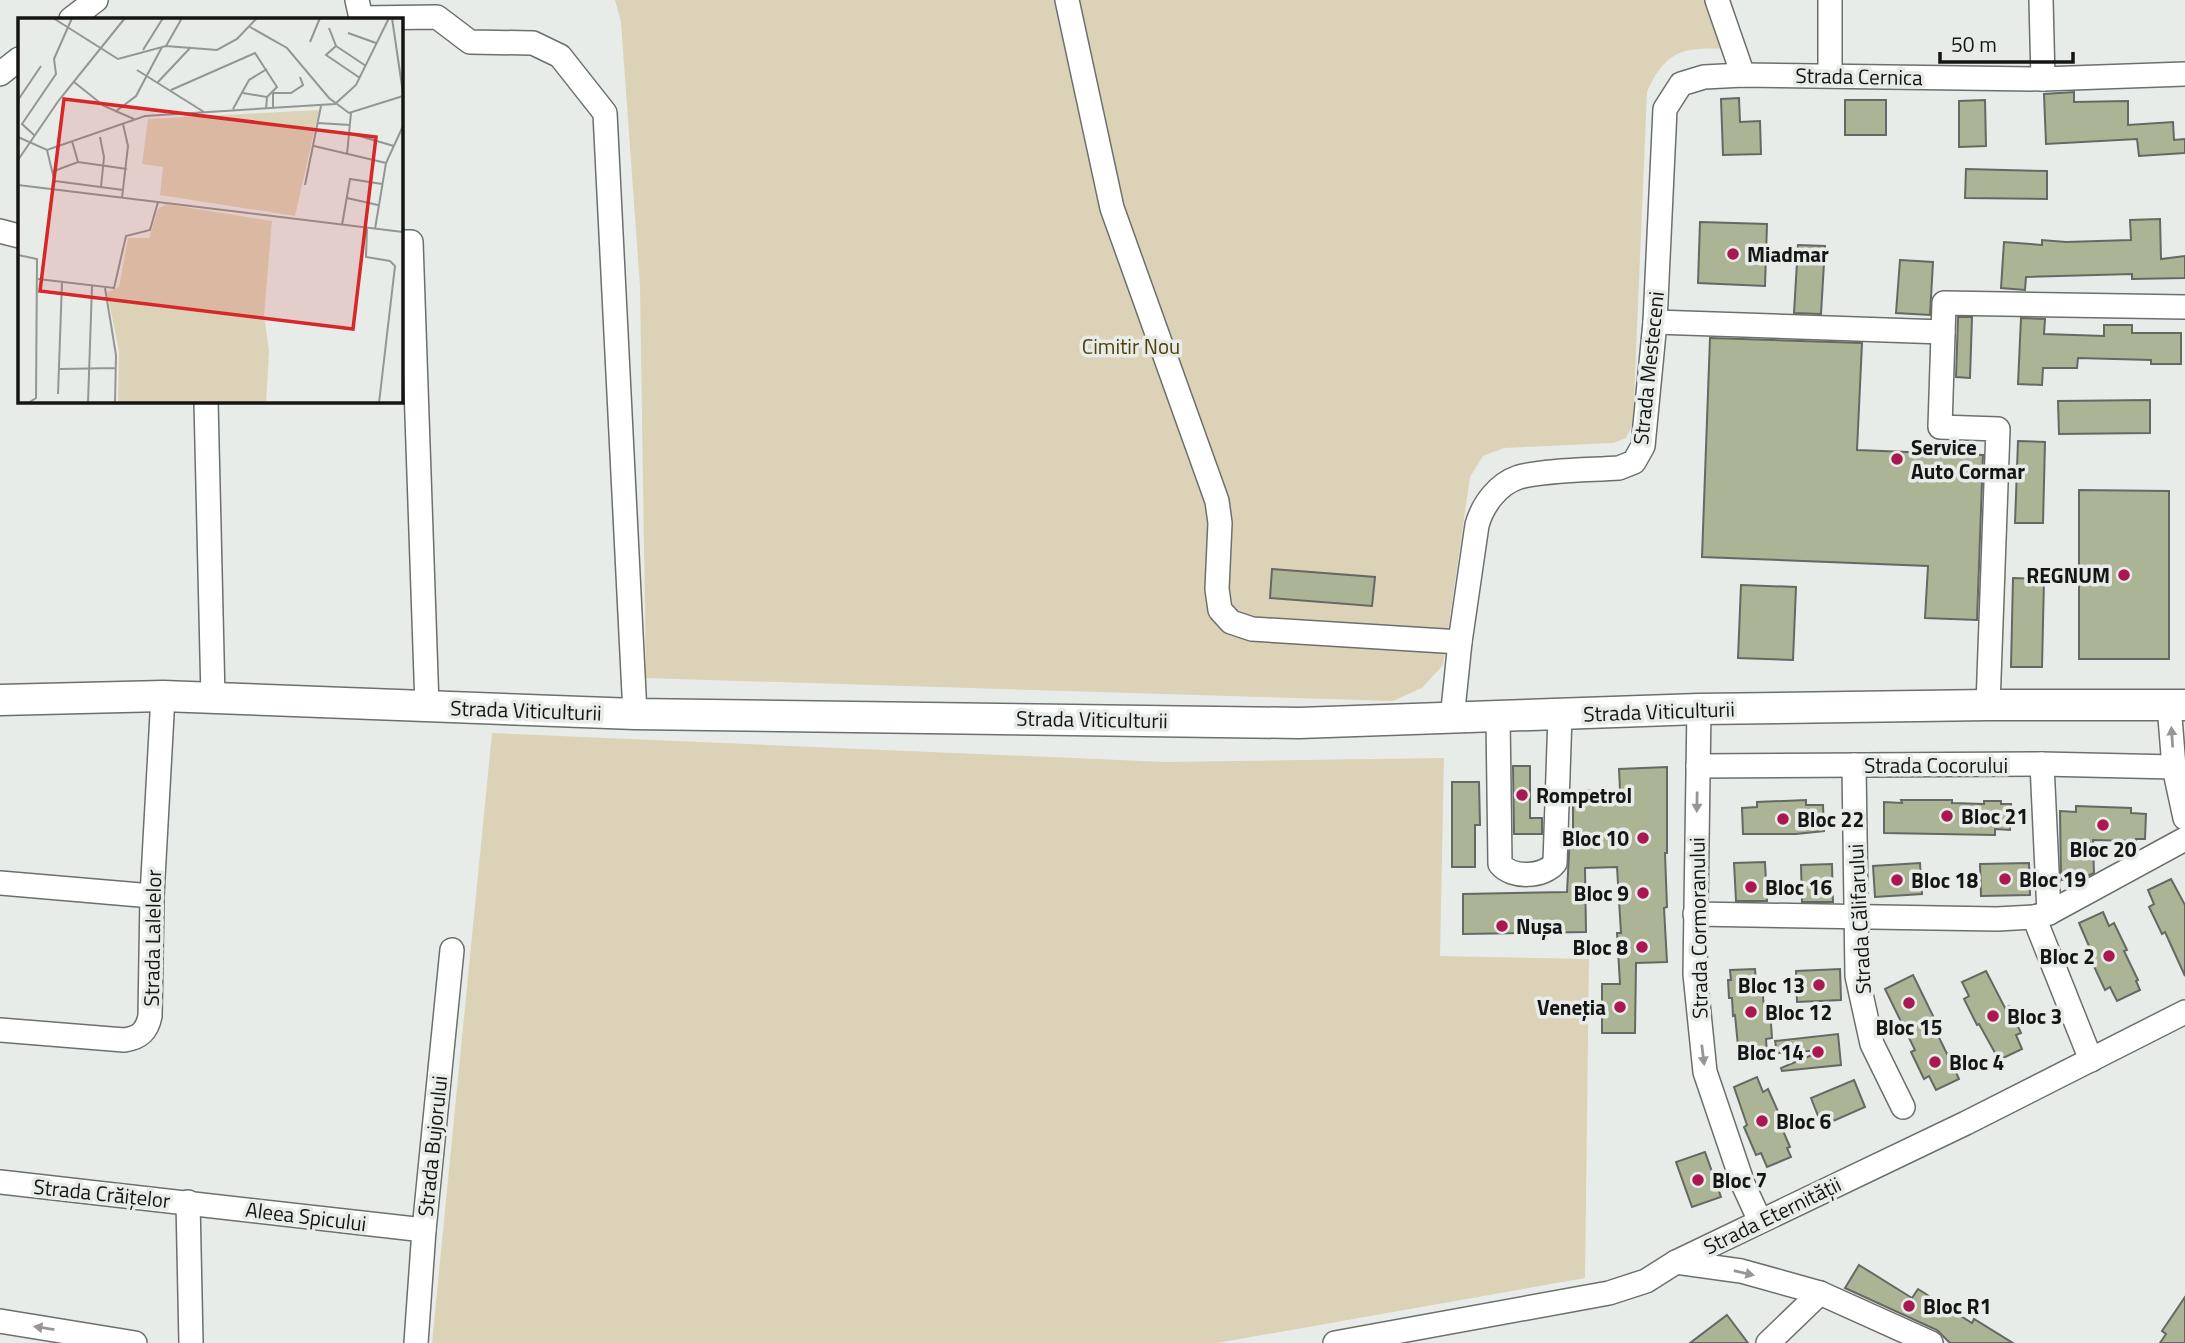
<svg xmlns="http://www.w3.org/2000/svg" width="2185" height="1343" viewBox="0 0 2185 1343" font-family="'Titillium Web',sans-serif">
	<style>
		.green { fill: #dbd2b8 }
		.building { fill: #abb595; stroke: #666863; stroke-width: 2 }
		.lines { fill: none; stroke-linecap: round; stroke-linejoin: round }
		.minor-casing { stroke: #6b706c; stroke-width: 26 }
		.major-casing { stroke: #6b706c; stroke-width: 33 }
		.minor { stroke: #fff; stroke-width: 23 }
		.major { stroke: #fff; stroke-width: 30 }
		.oneway { fill: #959695 }
		.poi-dot { fill: #a9184f; stroke: #e7ece8; stroke-width: 2.5 }
		.labels { text-anchor: middle; dominant-baseline: central; stroke-width: 7; stroke-linejoin: round; paint-order: stroke }
		.street-label { font-size: 21px; fill: #141514; stroke: #e7ece8 }
		.poi-label { font-size: 21px; font-weight: bold; fill: #141514; stroke: #e7ece8; text-anchor: start }
		.park-label { font-size: 21px; fill: #514106; stroke: #e7ece8 }
		.inset-road { fill: none; stroke: #939693; stroke-width: 2 }
		.view { fill: #d62828; fill-opacity: 0.15; stroke: #d62828; stroke-width: 3.5 }
		.inset-edge { fill: none; stroke: #141514; stroke-width: 3.5 }
	</style>
	<rect width="100%" height="100%" fill="#e7ece8"/>
	<g class="green">
		<path d="M615,0H1709L1725,49C1683,47 1665,51 1647,92L1633,423L1626,438L1613,443L1504,448L1483,456L1470,477L1443,665L1422,688L1393,701L646,678L640,286L621,22Z"/>
		<polygon points="492,733 1165,762 1444,758 1440,956 1589,959 1585,1278 1217,1343 432,1343"/>
	</g>
	<g class="building">
		<polygon points="2074,92 2074,102 2128,101 2128,125 2173,122 2174,140 2185,139 2185,153 2139,156 2137,139 2046,144 2044,94"/>
		<polygon points="1739,98 1740,122 1760,121 1761,154 1723,155 1721,99"/>
		<rect x="1845" y="100" width="41" height="35"/>
		<polygon points="1985,100 1986,146 1959,147 1959,101"/>
		<polygon points="1966,169 2047,171 2047,199 1965,198"/>
		<polygon points="2160,219 2161,259 2185,256 2185,278 2132,279 2132,274 2026,277 2025,290 2001,288 2004,242 2042,245 2042,240 2066,242 2131,240 2130,220"/>
		<polygon points="1700,222 1767,224 1765,286 1698,283"/>
		<polygon points="1798,245 1825,246 1821,314 1794,313"/>
		<polygon points="1900,260 1933,262 1930,315 1896,313"/>
		<polygon points="1958,317 1972,317 1970,378 1956,377"/>
		<polygon points="2021,318 2045,319 2044,334 2104,336 2104,325 2132,325 2132,333 2181,333 2181,364 2151,364 2151,360 2078,358 2077,368 2043,368 2042,385 2018,384"/>
		<polygon points="1710,338 1862,343 1857,450 1983,455 1977,620 1925,618 1928,566 1702,557"/>
		<polygon points="2150,400 2150,433 2059,434 2058,401"/>
		<polygon points="2018,441 2045,442 2043,523 2015,523"/>
		<polygon points="2079,490 2169,491 2169,659 2079,659"/>
		<polygon points="1272,569 1375,577 1372,606 1270,598"/>
		<polygon points="2013,578 2044,579 2042,667 2011,667"/>
		<polygon points="1741,585 1796,587 1793,660 1738,658"/>
		<polygon points="1513,766 1530,766 1530,818 1542,818 1542,834 1514,834"/>
		<polygon points="1667,767 1667,853 1665,853 1667,907 1664,908 1667,962 1636,963 1635,1033 1602,1033 1602,984 1620,984 1617,933 1621,933 1617,867 1585,868 1586,932 1463,934 1463,894 1567,892 1570,834 1573,834 1573,791 1620,790 1619,769"/>
		<polygon points="1452,782 1479,782 1480,825 1475,825 1475,867 1452,867"/>
		<polygon points="1806,800 1806,805 1823,805 1824,831 1796,834 1743,834 1742,808 1757,807 1757,802"/>
		<polygon points="1901,800 1952,800 1952,803 1984,804 1984,801 2001,801 2001,804 2011,804 2010,830 1995,829 1995,835 1884,833 1884,802 1902,803"/>
		<polygon points="2076,806 2131,808 2131,813 2146,814 2145,839 2136,839 2136,841 2093,840 2094,873 2081,879 2061,880 2060,811 2076,812"/>
		<polygon points="1765,862 1767,901 1736,901 1734,863"/>
		<polygon points="1920,863 1922,894 1875,897 1873,866"/>
		<polygon points="2029,863 2030,895 1981,896 1980,864"/>
		<polygon points="1832,864 1833,902 1802,902 1801,865"/>
		<polygon points="2171,879 2185,905 2185,976 2165,932 2162,934 2149,907 2154,904 2148,890"/>
		<polygon points="2103,912 2109,926 2114,923 2127,950 2124,951 2138,980 2136,981 2140,990 2117,1001 2110,987 2105,990 2092,962 2095,960 2079,923"/>
		<polygon points="1755,969 1756,983 1762,983 1764,1009 1770,1009 1772,1038 1766,1039 1767,1054 1742,1056 1741,1046 1738,1046 1735,1015 1733,1016 1732,998 1729,998 1728,980 1731,980 1730,970"/>
		<polygon points="1840,969 1841,1000 1797,1002 1796,971"/>
		<polygon points="1986,971 2005,1008 2009,1006 2021,1033 2016,1035 2022,1049 1999,1060 1979,1024 1977,1025 1964,999 1969,996 1962,982"/>
		<polygon points="1913,975 1934,1018 1930,1019 1947,1054 1949,1053 1957,1069 1955,1070 1959,1079 1936,1090 1929,1076 1924,1079 1911,1052 1915,1050 1885,989"/>
		<polygon points="1838,1034 1841,1065 1782,1071 1781,1068 1824,1050 1777,1053 1775,1041"/>
		<polygon points="1757,1077 1763,1092 1768,1089 1780,1116 1777,1117 1790,1147 1787,1148 1791,1157 1767,1167 1761,1153 1756,1155 1744,1127 1747,1125 1734,1087"/>
		<polygon points="1854,1080 1865,1107 1822,1126 1811,1098"/>
		<polygon points="1705,1152 1721,1197 1692,1207 1676,1162"/>
		<polygon points="1859,1265 1912,1298 1918,1289 1972,1323 1974,1319 2013,1343 1950,1343 1937,1330 1845,1288"/>
		<polygon points="2185,1297 2185,1343 2160,1343 2166,1334 2162,1331"/>
		<polygon points="1727,1315 1748,1343 1690,1343"/>
	</g>
	<g class="lines">
		<g class="minor-casing">
			<g id="minor">
				<polyline points="357,0 361,18 437,17 470,42 533,43 560,56 605,113 635,714"/>
				<polyline points="1067,0 1112,208 1217,501 1220,523 1217,589 1220,610 1231,622 1252,629 1460,642"/>
				<polyline points="1717,0 1743,75"/>
				<polyline points="1830,0 1830,75"/>
				<polyline points="2041,0 2043,79"/>
				<polyline points="71,19 96,0"/>
				<polyline points="0,74 19,59"/>
				<polyline points="0,231 19,236"/>
				<polyline points="401,242 411,242 427,706"/>
				<polyline points="1655,322 1943,332"/>
				<polyline points="206,401 213,698"/>
				<polyline points="1988,705 1998,429 1940,427 1944,303 2185,307"/>
				<polyline points="2169,705 2174,767 2185,818"/>
				<polyline points="1699,709 1695,974 1705,1072 1743,1184 1760,1221"/>
				<path d="M1498,717L1500,864C1512,879 1544,877 1555,863L1560,715"/>
				<path d="M1452,719L1460,642L1477,525C1483,504 1498,484 1519,477C1545,470 1591,470 1619,468L1634,462L1643,446L1655,322L1665,109L1681,84L1704,77L1743,75L2043,79L2185,74"/>
				<polyline points="2042,764 2049,913"/>
				<polyline points="1854,765 1857,976 1872,1044 1903,1107"/>
				<polyline points="1698,766 2042,764 2174,767"/>
				<polyline points="0,883 152,896"/>
				<polyline points="1695,914 1997,919 2034,917 2049,913 2185,839"/>
				<polyline points="2034,917 2091,1060"/>
				<path d="M0,1030L124,1040C140,1038 147,1031 150,1016L152,896L163,696"/>
				<polyline points="0,1182 424,1230"/>
				<polyline points="188,1202 191,1343"/>
				<polyline points="1676,1262 1741,1271 1820,1293 1931,1343"/>
				<polyline points="0,1321 135,1343"/>
				<polyline points="416,1343 424,1230 452,950"/>
				<polyline points="1335,1343 1609,1293 1646,1281 1676,1262 1966,1123 2185,1012"/>
				<polyline points="1768,1343 1820,1293"/>
			</g>
		</g>
		<g class="major-casing">
			<polyline id="major" points="0,700 163,696 635,714 1299,723 1699,709 1988,705 2185,705"/>
		</g>
		<use href="#minor" class="minor"/>
		<use href="#major" class="major"/>
	</g>
	<defs><path id="oneway-solid" d="M-6-.8H1V-3.2L6.5 0L1 3.2V.8H-6Z" transform="scale(1.75)"/></defs>
	<g class="oneway">
		<use href="#oneway-solid" transform="translate(2172 737) rotate(-94)"/>
		<use href="#oneway-solid" transform="translate(1697 802) rotate(91)"/>
		<use href="#oneway-solid" transform="translate(1703 1055) rotate(83)"/>
		<use href="#oneway-solid" transform="translate(1744 1273) rotate(13)"/>
		<use href="#oneway-solid" transform="translate(44 1328) rotate(-171)"/>
	</g>
	<g class="poi-dot">
		<circle cx="1733" cy="254" r="7"/>
		<circle cx="1897" cy="459" r="7"/>
		<circle cx="2124" cy="575" r="7"/>
		<circle cx="1522" cy="795" r="7"/>
		<circle cx="1947" cy="816" r="7"/>
		<circle cx="1783" cy="819" r="7"/>
		<circle cx="2103" cy="825" r="7"/>
		<circle cx="1643" cy="838" r="7"/>
		<circle cx="2005" cy="879" r="7"/>
		<circle cx="1897" cy="880" r="7"/>
		<circle cx="1751" cy="887" r="7"/>
		<circle cx="1643" cy="893" r="7"/>
		<circle cx="1502" cy="926" r="7"/>
		<circle cx="1642" cy="947" r="7"/>
		<circle cx="2109" cy="956" r="7"/>
		<circle cx="1819" cy="985" r="7"/>
		<circle cx="1909" cy="1003" r="7"/>
		<circle cx="1620" cy="1007" r="7"/>
		<circle cx="1751" cy="1012" r="7"/>
		<circle cx="1993" cy="1016" r="7"/>
		<circle cx="1818" cy="1052" r="7"/>
		<circle cx="1935" cy="1062" r="7"/>
		<circle cx="1762" cy="1121" r="7"/>
		<circle cx="1698" cy="1180" r="7"/>
		<circle cx="1909" cy="1306" r="7"/>
	</g>
	<g class="labels">
		<g class="street-label">
			<text transform="translate(1859 76) rotate(1)">Strada Cernica</text>
			<text transform="translate(1648 368) rotate(-84)">Strada Mesteceni</text>
			<text transform="translate(526 710) rotate(2)">Strada Viticulturii</text>
			<text transform="translate(1659 711) rotate(-2)">Strada Viticulturii</text>
			<text transform="translate(1092 719) rotate(1)">Strada Viticulturii</text>
			<text x="1936" y="765">Strada Cocorului</text>
			<text transform="translate(1859 919) rotate(-93)">Strada Călifarului</text>
			<text transform="translate(1698 928) rotate(-91)">Strada Cormoranului</text>
			<text transform="translate(152 938) rotate(-89)">Strada Lalelelor</text>
			<text transform="translate(432 1146) rotate(-84)">Strada Bujorului</text>
			<text transform="translate(102 1193) rotate(6)">Strada Crăițelor</text>
			<text transform="translate(1772 1215) rotate(-26)">Strada Eternității</text>
			<text transform="translate(306 1216) rotate(7)">Aleea Spicului</text>
		</g>
		<g class="poi-label">
			<text x="1747" y="254">Miadmar</text>
			<text x="1911" y="447">Service<tspan x="1911" dy="24">Auto Cormar</tspan></text>
			<text x="2110" y="575" text-anchor="end">REGNUM</text>
			<text x="1536" y="795">Rompetrol</text>
			<text x="1961" y="816">Bloc 21</text>
			<text x="1797" y="819">Bloc 22</text>
			<text x="1629" y="838" text-anchor="end">Bloc 10</text>
			<text x="2103" y="849" text-anchor="middle">Bloc 20</text>
			<text x="2019" y="879">Bloc 19</text>
			<text x="1911" y="880">Bloc 18</text>
			<text x="1765" y="887">Bloc 16</text>
			<text x="1629" y="893" text-anchor="end">Bloc 9</text>
			<text x="1516" y="926">Nușa</text>
			<text x="1628" y="947" text-anchor="end">Bloc 8</text>
			<text x="2095" y="956" text-anchor="end">Bloc 2</text>
			<text x="1805" y="985" text-anchor="end">Bloc 13</text>
			<text x="1606" y="1007" text-anchor="end">Veneția</text>
			<text x="1765" y="1012">Bloc 12</text>
			<text x="2007" y="1016">Bloc 3</text>
			<text x="1909" y="1027" text-anchor="middle">Bloc 15</text>
			<text x="1804" y="1052" text-anchor="end">Bloc 14</text>
			<text x="1949" y="1062">Bloc 4</text>
			<text x="1776" y="1121">Bloc 6</text>
			<text x="1712" y="1180">Bloc 7</text>
			<text x="1923" y="1306">Bloc R1</text>
		</g>
		<g class="park-label">
			<text x="1131" y="346">Cimitir Nou</text>
		</g>
	</g>
	<g transform="translate(18 18)">
		<rect width="385" height="385" fill="#e7ece8"/>
		<path d="M301,92L277,198L142,177L145,149L124,146L130,101ZM148,186L254,203L246,297L251,333L248,385H100L101,333L89,274L101,269L110,220H131L140,191Z" fill="#dbd2b8"/>
		<path class="inset-road" d="M35,0L100,41L148,28L199,32L219,21L239,0M374,0L385,75M232,9L269,30L311,80L331,95L385,78M311,10L318,28L308,37L342,60M330,15L358,25M292,24L302,0M148,28L164,0M318,28L348,48M125,32L145,0M119,52L186,94M56,64L86,88L116,101M140,64L173,29M153,72L237,35L259,69L249,79M225,75L249,79L248,91M0,82L23,48M255,90V75H273L285,67L282,59M215,91L231,62L249,51M97,94L118,78L144,29M300,105L332,107M331,115L376,128M16,117L4,106L38,56L36,41L54,0M0,119L29,132L127,98L317,86L338,67L371,0M82,119L86,139L83,169M54,123L60,144M296,128L368,145M29,132L37,165M329,136L333,95M0,142L41,82L107,0M36,153L60,144L109,151M37,163L105,172M0,167L385,214M287,167L303,88M104,180L110,128L105,106M329,180L360,187M324,207L332,161L364,166M349,211L348,239L372,243L377,248L361,385M357,211L368,145L385,108M0,237L19,241L18,380L10,385M20,261L96,270L108,218L132,212L140,184M87,270L98,337L97,385M41,351L98,350M40,376L44,264M70,385L74,268"/>
		<path class="view" d="M46,81L358,119L335,311L22,273Z"/>
		<rect width="385" height="385" class="inset-edge"/>
	</g>
	<path d="M1940 52v10h133v-10" fill="none" stroke="#141514" stroke-width="3.5"/>
	<text x="1951" y="52" font-size="21" fill="#141514" stroke="#e7ece8" stroke-width="5" paint-order="stroke">50 m</text>
</svg>
